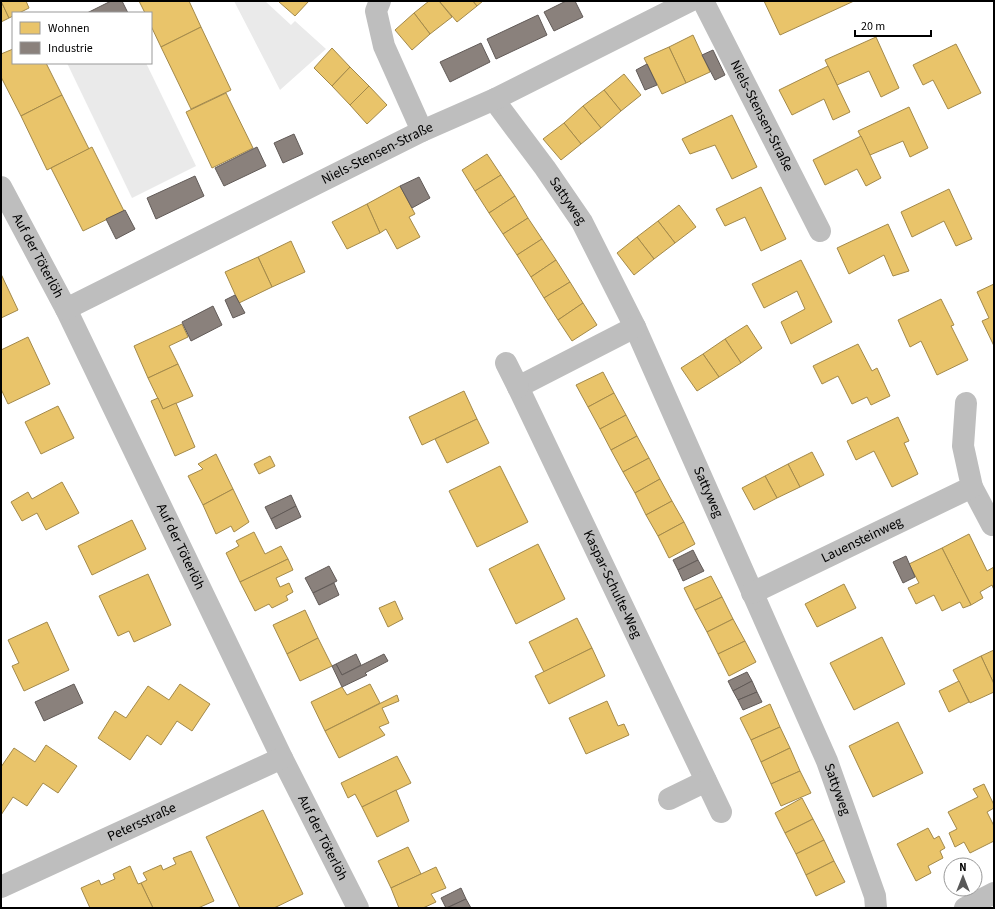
<svg xmlns="http://www.w3.org/2000/svg" width="995" height="909" viewBox="0 0 995 909" font-family="'Source Sans 3',sans-serif">
	<style>
		.green { fill: #eaeaea }
		.homes { fill: #e9c46a; stroke: #a3894a }
		.industry { fill: #8a817c; stroke: #615a57 }
		.lines { fill: none; stroke-linecap: round; stroke-linejoin: round }
		.minor { stroke: #bebebe; stroke-width: 22 }
		.labels { text-anchor: middle; dominant-baseline: central; stroke-width: 4; stroke-linejoin: round; paint-order: stroke }
		.street-label { font-size: 14px; fill: #000; stroke: #fff }
	</style>
	<rect width="100%" height="100%" fill="#fff"/>
	<g class="green">
		<polygon points="234,1 265,1 291,25 295,21 326,49 280,90"/>
		<polygon points="67,63 146,63 196,166 132,198"/>
	</g>
	<g class="homes">
		<polygon points="1,1 9,18 1,22"/>
		<polygon points="1,1 26,1 29,8 19,13 13,13 13,16 9,18"/>
		<polygon points="139,1 189,1 201,27 161,47 151,26 151,13 145,13"/>
		<polygon points="278,1 309,1 295,16"/>
		<polygon points="429,1 439,1 452,17 430,34 414,13"/>
		<polygon points="442,1 473,1 477,6 457,22 440,2"/>
		<polygon points="473,1 483,1 477,6"/>
		<polygon points="764,1 854,1 780,35"/>
		<polygon points="414,13 430,34 412,50 395,30"/>
		<polygon points="201,27 231,90 191,109 161,47"/>
		<polygon points="693,35 710,72 686,83 669,47"/>
		<polygon points="876,37 899,88 881,97 869,71 837,85 825,60"/>
		<polygon points="956,44 981,93 948,109 933,80 923,85 913,65"/>
		<polygon points="669,47 686,83 662,94 644,58"/>
		<polygon points="332,48 350,67 332,86 314,68"/>
		<polygon points="13,49 13,63 46,63 62,95 21,116 1,77 1,54"/>
		<polygon points="828,66 850,112 833,120 824,99 792,115 779,90"/>
		<polygon points="350,67 369,86 350,105 332,86"/>
		<polygon points="624,74 641,95 621,111 604,90"/>
		<polygon points="369,86 387,105 367,124 350,105"/>
		<polygon points="604,90 621,111 601,128 583,106"/>
		<polygon points="226,93 253,148 212,168 186,112"/>
		<polygon points="62,95 89,149 47,170 21,116"/>
		<polygon points="583,106 601,128 581,144 564,123"/>
		<polygon points="909,107 928,148 910,157 903,141 870,155 858,131"/>
		<polygon points="732,115 757,167 732,179 715,145 690,154 682,139"/>
		<polygon points="564,123 581,144 561,160 543,139"/>
		<polygon points="861,136 881,178 866,186 857,169 825,185 813,160"/>
		<polygon points="92,147 124,211 83,231 51,168"/>
		<polygon points="487,154 501,175 475,191 462,170"/>
		<polygon points="501,175 515,196 489,213 475,191"/>
		<polygon points="400,186 415,214 409,217 420,237 397,249 386,229 380,233 367,204"/>
		<polygon points="761,187 786,239 761,251 745,217 725,226 716,209"/>
		<polygon points="949,189 972,239 956,246 944,221 912,237 901,212"/>
		<polygon points="515,196 528,218 503,234 489,213"/>
		<polygon points="367,204 380,233 347,249 332,222"/>
		<polygon points="679,205 696,227 675,243 658,221"/>
		<polygon points="528,218 542,239 517,255 503,234"/>
		<polygon points="658,221 675,243 654,259 637,237"/>
		<polygon points="888,224 909,271 893,276 884,255 849,274 837,248"/>
		<polygon points="637,237 654,259 634,275 617,253"/>
		<polygon points="542,239 556,260 531,277 517,255"/>
		<polygon points="291,241 305,272 272,287 258,257"/>
		<polygon points="258,257 272,287 239,303 225,272"/>
		<polygon points="556,260 570,282 544,298 531,277"/>
		<polygon points="801,260 832,322 791,344 781,322 805,309 797,291 764,308 752,284"/>
		<polygon points="1,274 18,310 1,318"/>
		<polygon points="570,282 583,303 558,320 544,298"/>
		<polygon points="994,284 994,346 982,321 989,318 977,292"/>
		<polygon points="941,299 954,325 951,326 968,360 937,375 921,341 910,347 898,320"/>
		<polygon points="583,303 597,325 572,341 558,320"/>
		<polygon points="182,324 188,337 169,346 178,364 148,378 134,346"/>
		<polygon points="747,325 762,348 741,363 725,339"/>
		<polygon points="28,337 50,384 8,404 1,389 1,350"/>
		<polygon points="725,339 741,363 719,377 703,354"/>
		<polygon points="858,344 872,371 877,368 890,396 871,405 867,397 852,404 838,376 822,384 813,366"/>
		<polygon points="703,354 719,377 697,391 681,368"/>
		<polygon points="178,364 193,396 163,409 148,378"/>
		<polygon points="603,372 614,393 588,407 576,385"/>
		<polygon points="464,391 477,419 422,445 409,417"/>
		<polygon points="614,393 626,415 600,429 588,407"/>
		<polygon points="158,398 163,409 176,403 195,447 175,456 151,401"/>
		<polygon points="58,406 74,438 41,454 25,422"/>
		<polygon points="626,415 637,436 611,450 600,429"/>
		<polygon points="898,417 909,441 904,443 918,474 892,487 874,451 856,460 847,441"/>
		<polygon points="477,419 489,443 447,463 435,439"/>
		<polygon points="637,436 649,458 623,472 611,450"/>
		<polygon points="812,452 824,475 800,487 788,464"/>
		<polygon points="216,454 233,489 203,505 188,476 203,469 198,464"/>
		<polygon points="270,456 275,466 259,474 254,464"/>
		<polygon points="649,458 660,479 635,493 623,472"/>
		<polygon points="788,464 800,487 777,498 765,476"/>
		<polygon points="500,466 528,522 477,547 449,491"/>
		<polygon points="765,476 777,498 754,510 742,488"/>
		<polygon points="660,479 672,501 646,515 635,493"/>
		<polygon points="62,482 79,513 46,530 37,513 22,521 11,502 28,492 32,499"/>
		<polygon points="233,489 249,522 234,532 231,526 216,534 203,505"/>
		<polygon points="672,501 684,522 658,536 646,515"/>
		<polygon points="132,520 146,549 92,575 78,546"/>
		<polygon points="684,522 695,544 669,558 658,536"/>
		<polygon points="254,532 265,554 281,546 288,559 240,582 226,553 239,546 236,541"/>
		<polygon points="969,534 987,571 994,567 994,590 992,585 980,592 983,598 971,605 942,548"/>
		<polygon points="538,544 565,599 516,624 489,569"/>
		<polygon points="942,548 971,605 963,608 960,602 942,611 934,595 916,604 908,588 919,583 909,564"/>
		<polygon points="288,559 293,570 276,578 280,587 289,583 293,592 286,596 288,600 272,608 269,604 255,611 240,582"/>
		<polygon points="148,574 171,625 134,642 129,631 118,636 99,596"/>
		<polygon points="711,576 722,597 695,610 684,588"/>
		<polygon points="844,584 856,608 817,627 805,604"/>
		<polygon points="722,597 733,619 707,632 695,610"/>
		<polygon points="395,601 403,619 388,627 379,608"/>
		<polygon points="305,610 318,638 287,654 273,625"/>
		<polygon points="577,618 592,648 544,672 529,642"/>
		<polygon points="733,619 745,641 718,654 707,632"/>
		<polygon points="47,622 69,670 24,691 12,666 19,663 8,640"/>
		<polygon points="882,637 905,684 854,710 830,663"/>
		<polygon points="318,638 332,666 300,681 287,654"/>
		<polygon points="745,641 756,662 729,676 718,654"/>
		<polygon points="592,648 605,676 549,704 535,676"/>
		<polygon points="994,650 994,684 981,656"/>
		<polygon points="981,656 994,684 994,692 970,703 953,670"/>
		<polygon points="959,681 969,702 949,712 939,691"/>
		<polygon points="180,684 210,704 192,731 177,721 161,745 147,735 130,760 98,738 115,711 126,718 148,686 169,700"/>
		<polygon points="370,684 380,703 325,731 311,702 342,687 347,695"/>
		<polygon points="397,695 399,701 382,708 389,723 379,727 385,735 339,758 325,731"/>
		<polygon points="607,701 618,726 624,724 629,735 586,754 569,718"/>
		<polygon points="770,704 780,727 751,740 740,718"/>
		<polygon points="898,722 923,773 873,797 849,746"/>
		<polygon points="780,727 790,748 761,762 751,740"/>
		<polygon points="46,745 77,766 58,793 43,783 27,806 13,797 1,815 1,767 14,748 35,762"/>
		<polygon points="790,748 800,771 771,784 761,762"/>
		<polygon points="397,756 411,783 362,807 355,794 348,798 341,783"/>
		<polygon points="800,771 811,793 781,806 771,784"/>
		<polygon points="984,784 994,805 994,808 987,812 994,826 994,841 970,853 964,842 955,847 949,833 957,829 948,812 978,797 973,789"/>
		<polygon points="396,790 409,821 377,837 362,807"/>
		<polygon points="802,798 813,819 785,833 775,813"/>
		<polygon points="263,810 303,894 274,908 240,908 206,837"/>
		<polygon points="813,819 824,840 796,854 785,833"/>
		<polygon points="928,828 934,839 939,836 945,848 940,851 943,858 928,866 931,873 916,881 897,844"/>
		<polygon points="824,840 834,861 806,875 796,854"/>
		<polygon points="408,847 421,874 391,888 378,861"/>
		<polygon points="191,851 214,901 198,908 153,908 141,883 147,880 143,873 161,865 163,870 176,864 173,858"/>
		<polygon points="834,861 845,882 816,896 806,875"/>
		<polygon points="130,866 138,884 141,883 153,908 90,908 81,888 99,880 101,885 115,879 113,874"/>
		<polygon points="436,867 446,888 431,894 436,902 423,908 399,908 391,888"/>
	</g>
	<g class="industry">
		<polygon points="111,1 122,1 128,13 87,13"/>
		<polygon points="566,1 575,1 583,17 554,31 544,12"/>
		<polygon points="538,15 547,35 496,59 487,39"/>
		<polygon points="481,43 490,62 450,82 440,62"/>
		<polygon points="713,50 725,75 715,80 702,55"/>
		<polygon points="647,64 657,85 645,90 636,70"/>
		<polygon points="294,134 303,154 283,163 274,143"/>
		<polygon points="257,147 266,166 224,186 215,168"/>
		<polygon points="195,176 204,196 156,219 147,198"/>
		<polygon points="419,177 430,198 412,208 400,186"/>
		<polygon points="125,210 135,229 116,239 106,219"/>
		<polygon points="235,295 245,313 233,318 225,300"/>
		<polygon points="213,306 222,325 191,341 182,322"/>
		<polygon points="291,495 296,506 271,519 265,507"/>
		<polygon points="296,506 301,517 276,529 271,519"/>
		<polygon points="693,550 698,560 678,570 673,560"/>
		<polygon points="906,556 915,577 903,583 893,562"/>
		<polygon points="698,560 704,571 683,581 678,570"/>
		<polygon points="329,566 337,581 313,593 305,578"/>
		<polygon points="334,583 339,595 319,605 313,593"/>
		<polygon points="356,654 361,665 342,675 336,664"/>
		<polygon points="384,654 388,661 365,673 367,675 342,687 332,666 336,664 342,675"/>
		<polygon points="747,672 752,681 733,691 728,681"/>
		<polygon points="752,681 757,692 738,700 733,691"/>
		<polygon points="74,684 83,703 44,721 35,702"/>
		<polygon points="757,692 762,702 743,710 738,700"/>
		<polygon points="461,888 466,899 446,908 441,898"/>
		<polygon points="466,899 471,908 447,908"/>
	</g>
	<g class="lines">
		<g class="minor">
			<polyline points="380,1 376,11 384,46 422,131"/>
			<path id="s1" d="M703,1L820,231"/>
			<path id="s2" d="M495,99L500,108L545,168L582,222L635,327L827,761L875,896L876,908"/>
			<path id="s3" d="M1,187L66,309L282,758L358,908"/>
			<path id="s4" d="M66,309L422,131L495,99L690,1"/>
			<path id="s5" d="M635,327L518,387L721,812"/>
			<polyline points="506,363 518,387"/>
			<polyline points="972,487 992,525"/>
			<path id="s6" d="M752,593L972,487L963,446L966,403"/>
			<polyline points="669,799 706,781"/>
			<path id="s7" d="M1,887L282,758"/>
			<polyline points="965,908 994,893"/>
		</g>
	</g>
	<g class="labels">
		<g class="street-label">
			<text stroke="none"><textPath href="#s1" startOffset="129">Niels-Stensen-Straße</textPath></text>
			<text stroke="none"><textPath href="#s4" startOffset="348">Niels-Stensen-Straße</textPath></text>
			<text stroke="none"><textPath href="#s2" startOffset="125">Sattyweg</textPath></text>
			<text stroke="none"><textPath href="#s3" startOffset="78">Auf der Töterlöh</textPath></text>
			<text stroke="none"><textPath href="#s2" startOffset="449">Sattyweg</textPath></text>
			<text stroke="none"><textPath href="#s6" startOffset="122">Lauensteinweg</textPath></text>
			<text stroke="none"><textPath href="#s3" startOffset="402">Auf der Töterlöh</textPath></text>
			<text stroke="none"><textPath href="#s5" startOffset="350">Kaspar-Schulte-Weg</textPath></text>
			<text stroke="none"><textPath href="#s2" startOffset="773">Sattyweg</textPath></text>
			<text stroke="none"><textPath href="#s7" startOffset="155">Petersstraße</textPath></text>
			<text stroke="none"><textPath href="#s3" startOffset="726">Auf der Töterlöh</textPath></text>
		</g>
	</g>
	<rect width="995" height="909" fill="none" stroke="#000000" stroke-width="4"/>
	<rect x="12" y="12" width="140" height="52" fill="#ffffff" stroke="#999999"/>
	<rect x="20" y="22" width="20" height="12" fill="#e9c46a" stroke="#999999"/>
	<text x="48" y="32" font-size="12" fill="#000000">Wohnen</text>
	<rect x="20" y="42" width="20" height="12" fill="#8a817c" stroke="#999999"/>
	<text x="48" y="52" font-size="12" fill="#000000">Industrie</text>
	<g transform="translate(963 877)"><circle r="19" fill="#ffffff" stroke="#999999"/>
	<path d="M0-3L7 15L0 10L-7 15Z" fill="#595959"/>
	<text y="-6" font-size="11" font-weight="bold" text-anchor="middle" fill="#000000">N</text>
	</g>
	<path d="M855 30v6h76v-6" fill="none" stroke="#000000" stroke-width="2"/>
	<text x="861" y="30" font-size="12" fill="#000000" stroke="#ffffff" stroke-width="3" paint-order="stroke">20 m</text>
</svg>
